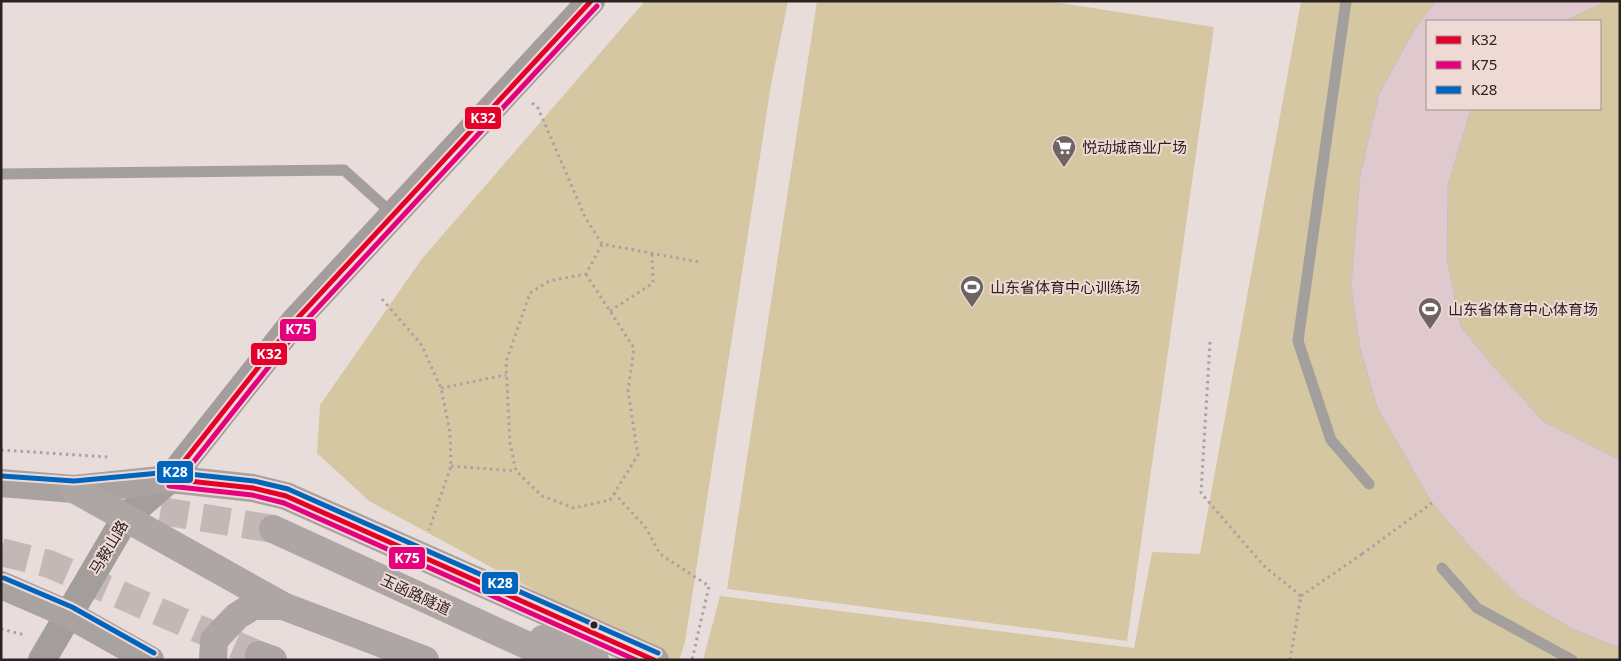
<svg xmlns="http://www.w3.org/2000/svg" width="1621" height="661" viewBox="0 0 1621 661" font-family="'Noto Sans','Noto Sans SC',sans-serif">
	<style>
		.green { fill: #d6c7a3; fill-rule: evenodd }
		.building { fill: #e0c9ce; stroke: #c9c0c0 }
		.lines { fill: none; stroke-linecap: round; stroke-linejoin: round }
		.highway-tunnel { stroke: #c3b8b6; stroke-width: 28; stroke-dasharray: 28 14; stroke-linecap: butt }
		.path { stroke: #a8a2a1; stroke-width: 3; stroke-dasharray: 2.5 4; stroke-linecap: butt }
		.lane { stroke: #a39f9d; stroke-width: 11 }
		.secondary { stroke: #a39e9c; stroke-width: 28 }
		.primary { stroke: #a8a2a0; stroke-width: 28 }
		.highway { stroke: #aea6a4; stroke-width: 28 }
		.path-bridge { stroke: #a8a2a1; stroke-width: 3; stroke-dasharray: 2.5 4; stroke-linecap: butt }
		.bus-1-casing { stroke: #efd9d5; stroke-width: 9 }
		.bus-2-casing { stroke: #efd9d5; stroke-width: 9 }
		.bus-3-casing { stroke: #efd9d5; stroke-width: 9 }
		.bus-1 { stroke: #e4002b; stroke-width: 5 }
		.bus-2 { stroke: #e5007d; stroke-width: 5 }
		.bus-3 { stroke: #0065bd; stroke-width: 5 }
		.bus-dot { fill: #2b2321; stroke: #efd9d5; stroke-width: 2 }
		.labels { text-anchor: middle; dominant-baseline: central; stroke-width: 4; stroke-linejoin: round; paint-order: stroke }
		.poi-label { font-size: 15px; fill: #2b2321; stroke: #efd9d5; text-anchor: start }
		.street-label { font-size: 15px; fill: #2b2321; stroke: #efd9d5 }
		.line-badge { stroke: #efd9d5; stroke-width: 2 }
		.badge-label { font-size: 14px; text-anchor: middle; font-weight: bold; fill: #fff }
	</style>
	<rect width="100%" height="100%" fill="#e9dddb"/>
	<g class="green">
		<polygon points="645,1 788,1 771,85 685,642 679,660 663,660 369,501 317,453 320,405 421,260"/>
		<polygon points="817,1 1048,1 1214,27 1127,641 727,589"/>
		<path d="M1301,1H1620V660H703L720,596L1134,648L1152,552L1200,554ZM1427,21H1600V109H1427Z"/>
	</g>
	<polygon class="building" points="1436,1 1608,1 1564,21 1427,21 1427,109 1473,109 1470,112 1448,185 1447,260 1461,327 1493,366 1543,421 1620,460 1620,648 1574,630 1520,598 1473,550 1432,503 1377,407 1360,348 1351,287 1360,176 1379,94 1414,30"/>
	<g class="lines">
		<g class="highway-tunnel">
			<polyline points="119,504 273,529"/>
			<polyline points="1,552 49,564 259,655"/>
		</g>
		<g class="path">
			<polyline points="532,103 538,108 585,217 602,244 699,262"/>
			<polyline points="586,274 634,348 628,391 638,455 610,500 574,508 542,496 516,471 510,443 506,362 530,293 549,281 586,274 602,244"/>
			<polyline points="382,299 421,344 441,388 450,432 451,466 429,530"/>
			<polyline points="610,311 653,283 652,253"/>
			<polyline points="1210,342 1201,493 1264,566 1301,596 1290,660"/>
			<polyline points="441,388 506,375"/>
			<polyline points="1,450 108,457"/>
			<polyline points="451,466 516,471"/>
			<polyline points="614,493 646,528 660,554 709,586 692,660"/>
			<polyline points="1301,596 1362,554"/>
			<polyline points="1,629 25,635"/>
		</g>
		<g class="lane">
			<polyline points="1346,1 1298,341 1331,440 1369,484"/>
			<polyline points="1,174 344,170 394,215"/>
			<polyline points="1442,568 1477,608 1572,660"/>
		</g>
		<polyline class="secondary" points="42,660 126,517 170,479 295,321 591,1"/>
		<g class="primary">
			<polyline points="1,483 74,489 170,479 253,488 286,496 655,660"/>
			<polyline points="1,585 68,614 150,660"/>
		</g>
		<g class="highway">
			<polyline points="74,489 283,606 425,660"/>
			<polyline points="273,529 559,660"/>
			<polyline points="543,639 595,660"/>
			<polyline points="259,655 273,660"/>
			<polyline points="213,660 214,640 237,616 253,606 283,606"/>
		</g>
		<polyline class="path-bridge" points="1362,554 1432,503"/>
		<g class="bus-1-casing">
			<g id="bus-1">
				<polyline points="170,479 295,321 591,1"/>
				<polyline points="170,479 253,488 286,496 654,660"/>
			</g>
		</g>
		<g class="bus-2-casing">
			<g id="bus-2">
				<polyline points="176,484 301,326 597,6"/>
				<polyline points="169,486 252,495 284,503 636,660"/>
			</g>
		</g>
		<g class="bus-3-casing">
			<g id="bus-3">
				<polyline points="2,476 74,481 170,472 254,481 288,489 658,653"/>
				<polyline points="4,578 72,607 154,653"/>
			</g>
		</g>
		<use href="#bus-1" class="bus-1"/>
		<use href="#bus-2" class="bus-2"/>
		<use href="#bus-3" class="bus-3"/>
	</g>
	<defs>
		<g id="supermarket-pin" transform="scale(1.25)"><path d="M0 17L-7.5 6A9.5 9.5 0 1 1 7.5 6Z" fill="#6e6462" stroke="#efd9d5"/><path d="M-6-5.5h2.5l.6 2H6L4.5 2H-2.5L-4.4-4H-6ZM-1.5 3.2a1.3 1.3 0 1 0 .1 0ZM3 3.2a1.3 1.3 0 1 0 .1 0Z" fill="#fff"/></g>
		<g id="stadium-pin" transform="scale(1.25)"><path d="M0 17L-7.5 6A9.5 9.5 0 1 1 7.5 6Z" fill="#6e6462" stroke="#efd9d5"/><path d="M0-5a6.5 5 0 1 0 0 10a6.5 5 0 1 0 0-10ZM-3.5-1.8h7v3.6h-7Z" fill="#fff"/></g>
	</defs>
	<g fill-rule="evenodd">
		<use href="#supermarket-pin" x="1064" y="147"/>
		<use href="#stadium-pin" x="972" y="287"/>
		<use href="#stadium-pin" x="1430" y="309"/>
	</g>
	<circle class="bus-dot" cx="594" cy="625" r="4.5"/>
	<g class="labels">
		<g class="poi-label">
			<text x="1082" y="147">悦动城商业广场</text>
			<text x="990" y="287">山东省体育中心训练场</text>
			<text x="1448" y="309">山东省体育中心体育场</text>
		</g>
		<g class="street-label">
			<text transform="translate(108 547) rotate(-59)">马鞍山路</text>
			<text transform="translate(416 594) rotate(25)">玉函路隧道</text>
		</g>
	</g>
	<g class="line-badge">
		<rect x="464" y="106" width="38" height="24" rx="5" fill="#e4002b"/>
		<rect x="279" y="318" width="38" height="24" rx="5" fill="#e5007d"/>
		<rect x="250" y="342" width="38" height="24" rx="5" fill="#e4002b"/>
		<rect x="156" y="460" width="38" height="24" rx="5" fill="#0065bd"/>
		<rect x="388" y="546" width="38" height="24" rx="5" fill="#e5007d"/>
		<rect x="481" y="571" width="38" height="24" rx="5" fill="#0065bd"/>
	</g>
	<g class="badge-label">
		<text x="483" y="123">K32</text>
		<text x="298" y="334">K75</text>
		<text x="269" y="359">K32</text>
		<text x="175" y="477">K28</text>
		<text x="407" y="563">K75</text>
		<text x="500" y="588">K28</text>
	</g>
	<rect width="1621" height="661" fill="none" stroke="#2b2321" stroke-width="5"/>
	<rect x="1426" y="20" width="175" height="90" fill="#efd9d5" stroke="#a1908d"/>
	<rect x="1436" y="36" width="25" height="8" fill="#e4002b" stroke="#a1908d"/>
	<text x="1471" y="45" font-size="15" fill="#2b2321">K32</text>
	<rect x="1436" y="61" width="25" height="8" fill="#e5007d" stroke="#a1908d"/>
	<text x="1471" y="70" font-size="15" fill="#2b2321">K75</text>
	<rect x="1436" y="86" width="25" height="8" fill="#0065bd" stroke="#a1908d"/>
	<text x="1471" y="95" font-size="15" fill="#2b2321">K28</text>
</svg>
